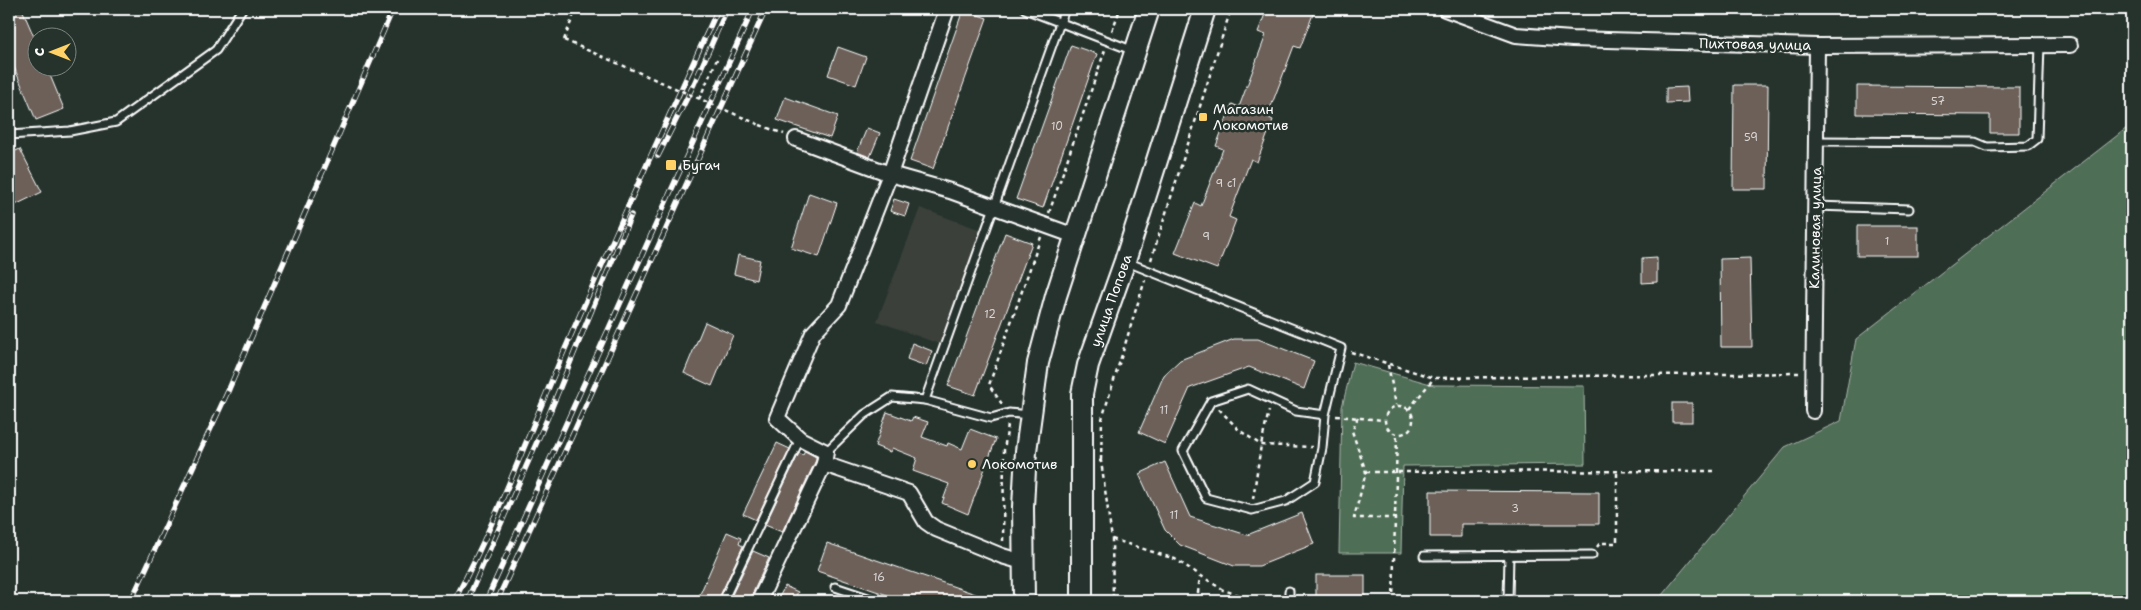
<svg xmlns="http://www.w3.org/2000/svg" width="2141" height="610" viewBox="0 0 2141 610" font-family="'Shantell Sans',sans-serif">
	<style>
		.built { fill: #3b403a }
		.green { fill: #506e57; stroke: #a8b6ab }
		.building { fill: #6c6059; stroke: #fff }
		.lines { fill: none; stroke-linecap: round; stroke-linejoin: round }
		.lane-casing { stroke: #fff; stroke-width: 11 }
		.street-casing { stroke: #fff; stroke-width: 18 }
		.secondary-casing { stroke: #fff; stroke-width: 24 }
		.path { stroke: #fff; stroke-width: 2.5; stroke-dasharray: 4 4; stroke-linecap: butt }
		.lane { stroke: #26332d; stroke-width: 7 }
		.street { stroke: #26332d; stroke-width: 14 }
		.secondary { stroke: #26332d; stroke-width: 20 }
		.rail-casing { stroke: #fff; stroke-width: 5.5 }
		.rail { stroke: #26332d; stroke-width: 4; stroke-dasharray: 11; stroke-linecap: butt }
		.path-bridge { stroke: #fff; stroke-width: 2.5; stroke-dasharray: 4 4; stroke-linecap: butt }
		.poi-dot { fill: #ffd166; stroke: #26332d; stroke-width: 2 }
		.labels { text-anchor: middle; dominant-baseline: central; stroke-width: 5; stroke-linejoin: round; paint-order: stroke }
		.number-label { font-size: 11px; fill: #dad7d6 }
		.street-label { font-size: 14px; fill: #fff; stroke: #26332d }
		.poi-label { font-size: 14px; fill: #fff; stroke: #26332d; text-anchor: start }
	</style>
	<rect width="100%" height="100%" fill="#26332d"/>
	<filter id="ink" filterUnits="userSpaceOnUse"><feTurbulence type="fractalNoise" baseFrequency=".02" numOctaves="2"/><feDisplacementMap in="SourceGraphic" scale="10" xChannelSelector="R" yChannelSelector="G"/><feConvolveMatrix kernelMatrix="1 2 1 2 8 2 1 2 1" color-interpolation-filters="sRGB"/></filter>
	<g filter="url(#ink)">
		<polygon class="built" points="920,208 981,230 939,344 877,321"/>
		<g class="green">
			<polygon points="2132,124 2132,601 1657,601 1785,447 1841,421 1856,339"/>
			<polygon points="1353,362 1434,385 1584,386 1585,464 1403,466 1401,553 1339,553 1342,407"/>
		</g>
		<g class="building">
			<polygon points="9,9 22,9 38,46 38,68 47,68 64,109 36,120 9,55"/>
			<polygon points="1267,9 1315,9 1300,48 1294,46 1267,117 1273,120 1257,162 1251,159 1229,217 1236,220 1217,269 1175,253 1195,203 1201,206 1223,149 1216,146 1232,104 1239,107 1266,35 1258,32"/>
			<polygon points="963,10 987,18 933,169 910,161"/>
			<polygon points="1071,45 1097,54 1043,208 1016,199"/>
			<polygon points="838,47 866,57 856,85 828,75"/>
			<polygon points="1734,85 1768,85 1767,189 1733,189"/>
			<polygon points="1857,86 2019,87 2019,133 1990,133 1990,115 1857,114"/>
			<polygon points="1687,87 1688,102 1666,103 1666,88"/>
			<polygon points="785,97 838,116 830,138 777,120"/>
			<polygon points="867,128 880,133 870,157 857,152"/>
			<polygon points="20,149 42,192 9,208 9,154"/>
			<polygon points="809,193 837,203 819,257 791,248"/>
			<polygon points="894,199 909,204 905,216 890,211"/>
			<rect x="1857" y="226" width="61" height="30"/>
			<polygon points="1005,233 1032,243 975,395 948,386"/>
			<polygon points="738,255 760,260 756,280 734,274"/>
			<polygon points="1657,257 1657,282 1642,283 1642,258"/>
			<polygon points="1750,258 1752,347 1721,347 1720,259"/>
			<polygon points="705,322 733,335 712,386 684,373"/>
			<polygon points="1234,339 1258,339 1314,361 1304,389 1249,367 1190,388 1165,444 1139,432 1164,375 1180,360"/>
			<polygon points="912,343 932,351 926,366 907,359"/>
			<rect x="1672" y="403" width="20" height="19"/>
			<polygon points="887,412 911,421 913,417 928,422 922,437 947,446 948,443 962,449 970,429 996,439 968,514 942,503 949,484 913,471 917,458 892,448 890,452 875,446"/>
			<polygon points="777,443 790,449 756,520 743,514"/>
			<polygon points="805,451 816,457 816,460 782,532 765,525 799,453 803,455"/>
			<polygon points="1165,462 1190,517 1247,535 1302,513 1314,544 1259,566 1234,566 1180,545 1165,530 1139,474"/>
			<polygon points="1430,491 1599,492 1599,524 1461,524 1461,537 1430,537"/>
			<polygon points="727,532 741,538 739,544 743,546 718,601 697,601"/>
			<polygon points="827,543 990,599 990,601 905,601 817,571"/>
			<polygon points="753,551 769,558 749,601 729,601"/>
			<rect x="1316" y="575" width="49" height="26"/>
			<polygon points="785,586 798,592 793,601 777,601"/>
		</g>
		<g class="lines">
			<g class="lane-casing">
				<g id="lane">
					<polyline points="1025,9 1134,51"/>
					<polyline points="9,135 70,131 116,122 216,50 242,9"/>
					<polyline points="1816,141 1975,142 1987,147 2028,146 2037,139 2040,44"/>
					<polyline points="1815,206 1909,209"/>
					<polyline points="1127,262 1341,348 1325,415 1296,411 1248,389 1211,401 1183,451 1206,498 1252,510 1286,501 1315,482 1322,448 1325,415"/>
					<polyline points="1029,415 1009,413 991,418 925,400 1065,9"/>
					<polyline points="826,452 864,415 892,397 925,400"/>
					<polyline points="1424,556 1592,555"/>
					<polyline points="835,587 877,601"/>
					<polyline points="1289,591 1289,601"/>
					<polyline points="723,601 800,439"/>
					<polyline points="1508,601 1509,555"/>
				</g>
			</g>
			<g class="street-casing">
				<g id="street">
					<polyline points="1445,9 1516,35 1572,39 1817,46 2070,45"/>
					<polyline points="796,139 890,174 950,191 1075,236"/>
					<polyline points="1813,411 1817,46"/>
					<polyline points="824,464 909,493 926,522 936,529 1002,556 1023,562"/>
					<polyline points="759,601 824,464 826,452 800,439 777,418 813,333 839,305 890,174 947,9"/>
				</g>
			</g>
			<g class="secondary-casing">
				<g id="secondary">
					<polyline points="1024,601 1023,507 1026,451 1038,363 1056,296 1149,9"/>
					<path id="s1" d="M1082,601V394L1088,365L1125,261L1205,9"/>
				</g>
			</g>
			<g class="path">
				<polyline points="1112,31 1120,9"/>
				<polyline points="564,40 576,9"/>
				<polyline points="699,99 719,55"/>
				<polyline points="760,125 784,134"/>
				<polyline points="1049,213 1105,50"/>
				<polyline points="1151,260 1231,9"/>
				<polyline points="1351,352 1434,378 1799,373"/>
				<polyline points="1388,365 1396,405"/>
				<polyline points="1002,404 989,385 1041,237"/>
				<circle cx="1399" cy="420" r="14"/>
				<polyline points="1219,409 1239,430 1261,445 1312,447"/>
				<polyline points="1409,409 1434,378"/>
				<polyline points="1336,416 1384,420"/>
				<polyline points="1358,417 1352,431 1366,472 1354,518 1395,518"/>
				<polyline points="1101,460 1102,419 1145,280"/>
				<polyline points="1099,461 1101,461 1112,539 1113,601"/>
				<polyline points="1366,472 1718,471"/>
				<polyline points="1253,499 1261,445 1269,411"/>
				<polyline points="1112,539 1175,559 1223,590 1258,601"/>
				<polyline points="1003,541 1004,450 1008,425"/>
				<polyline points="1597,547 1600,543 1617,543 1617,471"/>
				<polyline points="1197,601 1200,576"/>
				<polyline points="1393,601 1397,434"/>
			</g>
			<use href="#lane" class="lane"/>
			<use href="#street" class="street"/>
			<use href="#secondary" class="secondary"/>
			<g class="rail-casing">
				<g id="rail">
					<polyline points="658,156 694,84 727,9"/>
					<polyline points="131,601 229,389 393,9"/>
					<path d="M454,601C496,522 527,438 562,356C612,240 665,124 718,9"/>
					<polyline points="467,601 547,419 631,215"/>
					<polyline points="486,601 753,9"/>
					<polyline points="497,601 766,9"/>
				</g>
			</g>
			<use href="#rail" class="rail"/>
			<polyline class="path-bridge" points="564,40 760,125"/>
		</g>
	</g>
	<g class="poi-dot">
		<rect x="1198" y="112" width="10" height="10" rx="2.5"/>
		<rect x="665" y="159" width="12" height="12" rx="2.5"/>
		<circle cx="972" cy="464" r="5"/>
	</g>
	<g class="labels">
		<g class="number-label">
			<text x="1938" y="101">57</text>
			<text x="1057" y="126">10</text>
			<text x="1751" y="137">59</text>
			<text x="1226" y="183">9 с1</text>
			<text x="1206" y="236">9</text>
			<text x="1887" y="241">1</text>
			<text x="990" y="314">12</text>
			<text x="1164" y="410">11</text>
			<text x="1515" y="508">3</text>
			<text x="1174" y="515">11</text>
			<text x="879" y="577">16</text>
		</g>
		<g class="street-label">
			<text transform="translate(1755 44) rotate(1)">Пихтовая улица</text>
			<text transform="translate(1815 228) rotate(-89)">Калиновая улица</text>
			<text stroke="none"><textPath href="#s1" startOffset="305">улица Попова</textPath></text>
		</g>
		<g class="poi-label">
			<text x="1213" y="109">Магазин<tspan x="1213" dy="16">Локомотив</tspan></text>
			<text x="682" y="165">Бугач</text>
			<text x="982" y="464">Локомотив</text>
		</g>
	</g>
	<rect width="2141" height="610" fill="none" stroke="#26332d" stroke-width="30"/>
	<rect x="15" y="15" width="2111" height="580" fill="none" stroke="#fff" stroke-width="2" filter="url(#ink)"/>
	<g transform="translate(52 52) rotate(270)"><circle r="24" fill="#26332d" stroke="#7d8581"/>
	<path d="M0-4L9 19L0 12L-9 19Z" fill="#ffd166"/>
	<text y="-8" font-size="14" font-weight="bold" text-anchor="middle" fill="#ffffff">С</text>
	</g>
</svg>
